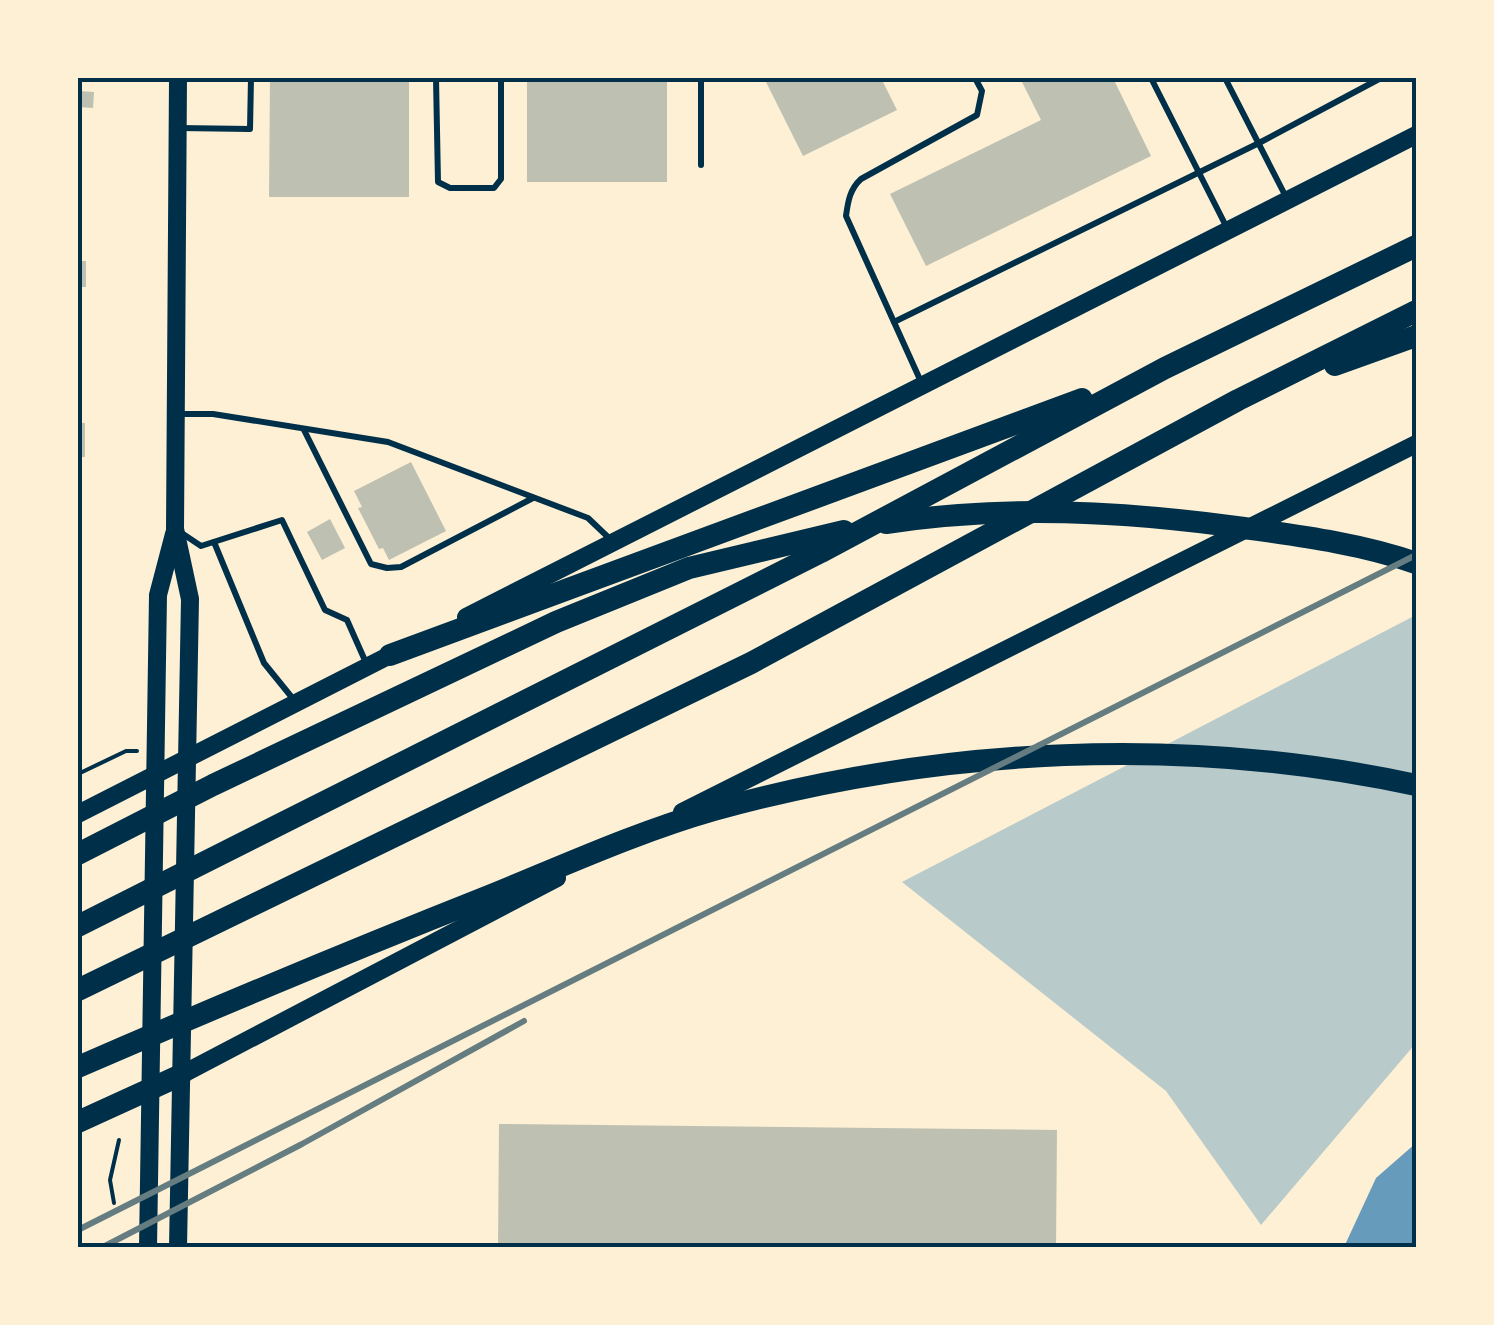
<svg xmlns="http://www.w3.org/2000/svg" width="1494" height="1325" viewBox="0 0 1494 1325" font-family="Lato,sans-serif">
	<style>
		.green { fill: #b9caca }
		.water { fill: #669bbc }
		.building { fill: #bec0b2 }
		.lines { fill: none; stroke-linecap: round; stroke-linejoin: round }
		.path { stroke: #003049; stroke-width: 4 }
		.service { stroke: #003049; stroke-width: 6 }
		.secondary { stroke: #003049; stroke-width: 18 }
		.motorway { stroke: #003049; stroke-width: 22 }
		.rail { stroke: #657d81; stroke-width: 6 }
		.neatline { fill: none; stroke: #003049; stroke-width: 4 }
	</style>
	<rect width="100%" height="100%" fill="#fdf0d5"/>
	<polygon class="green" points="1416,615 1416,1043 1261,1225 1166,1091 902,882"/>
	<polygon class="water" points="1416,1143 1416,1247 1344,1247 1376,1178"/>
	<g class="building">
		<polygon points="270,78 409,78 409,197 269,197"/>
		<rect x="527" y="78" width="140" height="104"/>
		<polygon points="764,78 881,78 897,110 803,156"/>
		<polygon points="1020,78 1113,78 1151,156 926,266 890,194 1041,120"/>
		<polygon points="78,91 94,92 93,108 78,107"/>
		<rect x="78" y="261" width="8" height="26"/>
		<rect x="78" y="423" width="7" height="34"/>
		<polygon points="411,462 446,531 389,560 383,548 379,549 358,508 362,507 354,491"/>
		<polygon points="330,519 345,548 322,560 307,532"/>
		<polygon points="499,1124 1057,1130 1056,1248 498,1248"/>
	</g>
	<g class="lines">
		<g class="path">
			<polyline points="78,774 126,751 137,751"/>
			<polyline points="114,1203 110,1180 119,1140"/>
		</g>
		<g class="service">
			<polyline points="436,78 438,182 450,188 494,188 501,179 501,78"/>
			<polyline points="1151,78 1228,230"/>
			<polyline points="1225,78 1286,197"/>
			<polyline points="179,128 250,129 251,78"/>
			<polyline points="701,165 701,78"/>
			<polyline points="894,322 1259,143 1381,78"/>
			<path d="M922,384L846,216C848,201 850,189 861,179L977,115L982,91L975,78"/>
			<polyline points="177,414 213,414 388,442 588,518 610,539"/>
			<polyline points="304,430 371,564 387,568 401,567 533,498"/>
			<polyline points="180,532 201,546 282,520 325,610 347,620 367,665"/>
			<polyline points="214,542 264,663 294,700"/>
		</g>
		<g class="secondary">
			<polyline points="178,78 175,529 190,599 178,1248"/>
			<polyline points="466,617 1416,135"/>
			<polyline points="682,812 1416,444"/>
			<polyline points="78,814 398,651"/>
			<polyline points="181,1075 557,878"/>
			<polyline points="148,1248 158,595 174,534"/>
		</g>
		<g class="motorway">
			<polyline points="1335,365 1416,336"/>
			<path d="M886,523C1007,505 1123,511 1244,528C1301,536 1362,544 1416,563"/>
			<polyline points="390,655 1082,399"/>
			<polyline points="78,854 213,785 556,622 689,568 844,531"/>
			<polyline points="78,926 821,552 1165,368 1416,246"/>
			<polyline points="78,990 751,663 1238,400 1416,311"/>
			<path d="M78,1067C214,1008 350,951 489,896C563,866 637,832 714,810C941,747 1186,735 1416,785"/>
			<polyline points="78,1122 181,1075"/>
		</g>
		<g class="rail">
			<polyline points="78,1230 1416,555"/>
			<polyline points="101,1248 302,1144 524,1021"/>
		</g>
	</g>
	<rect width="1494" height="1325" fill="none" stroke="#fdf0d5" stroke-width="160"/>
	<rect x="80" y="80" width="1334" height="1165" class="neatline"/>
</svg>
